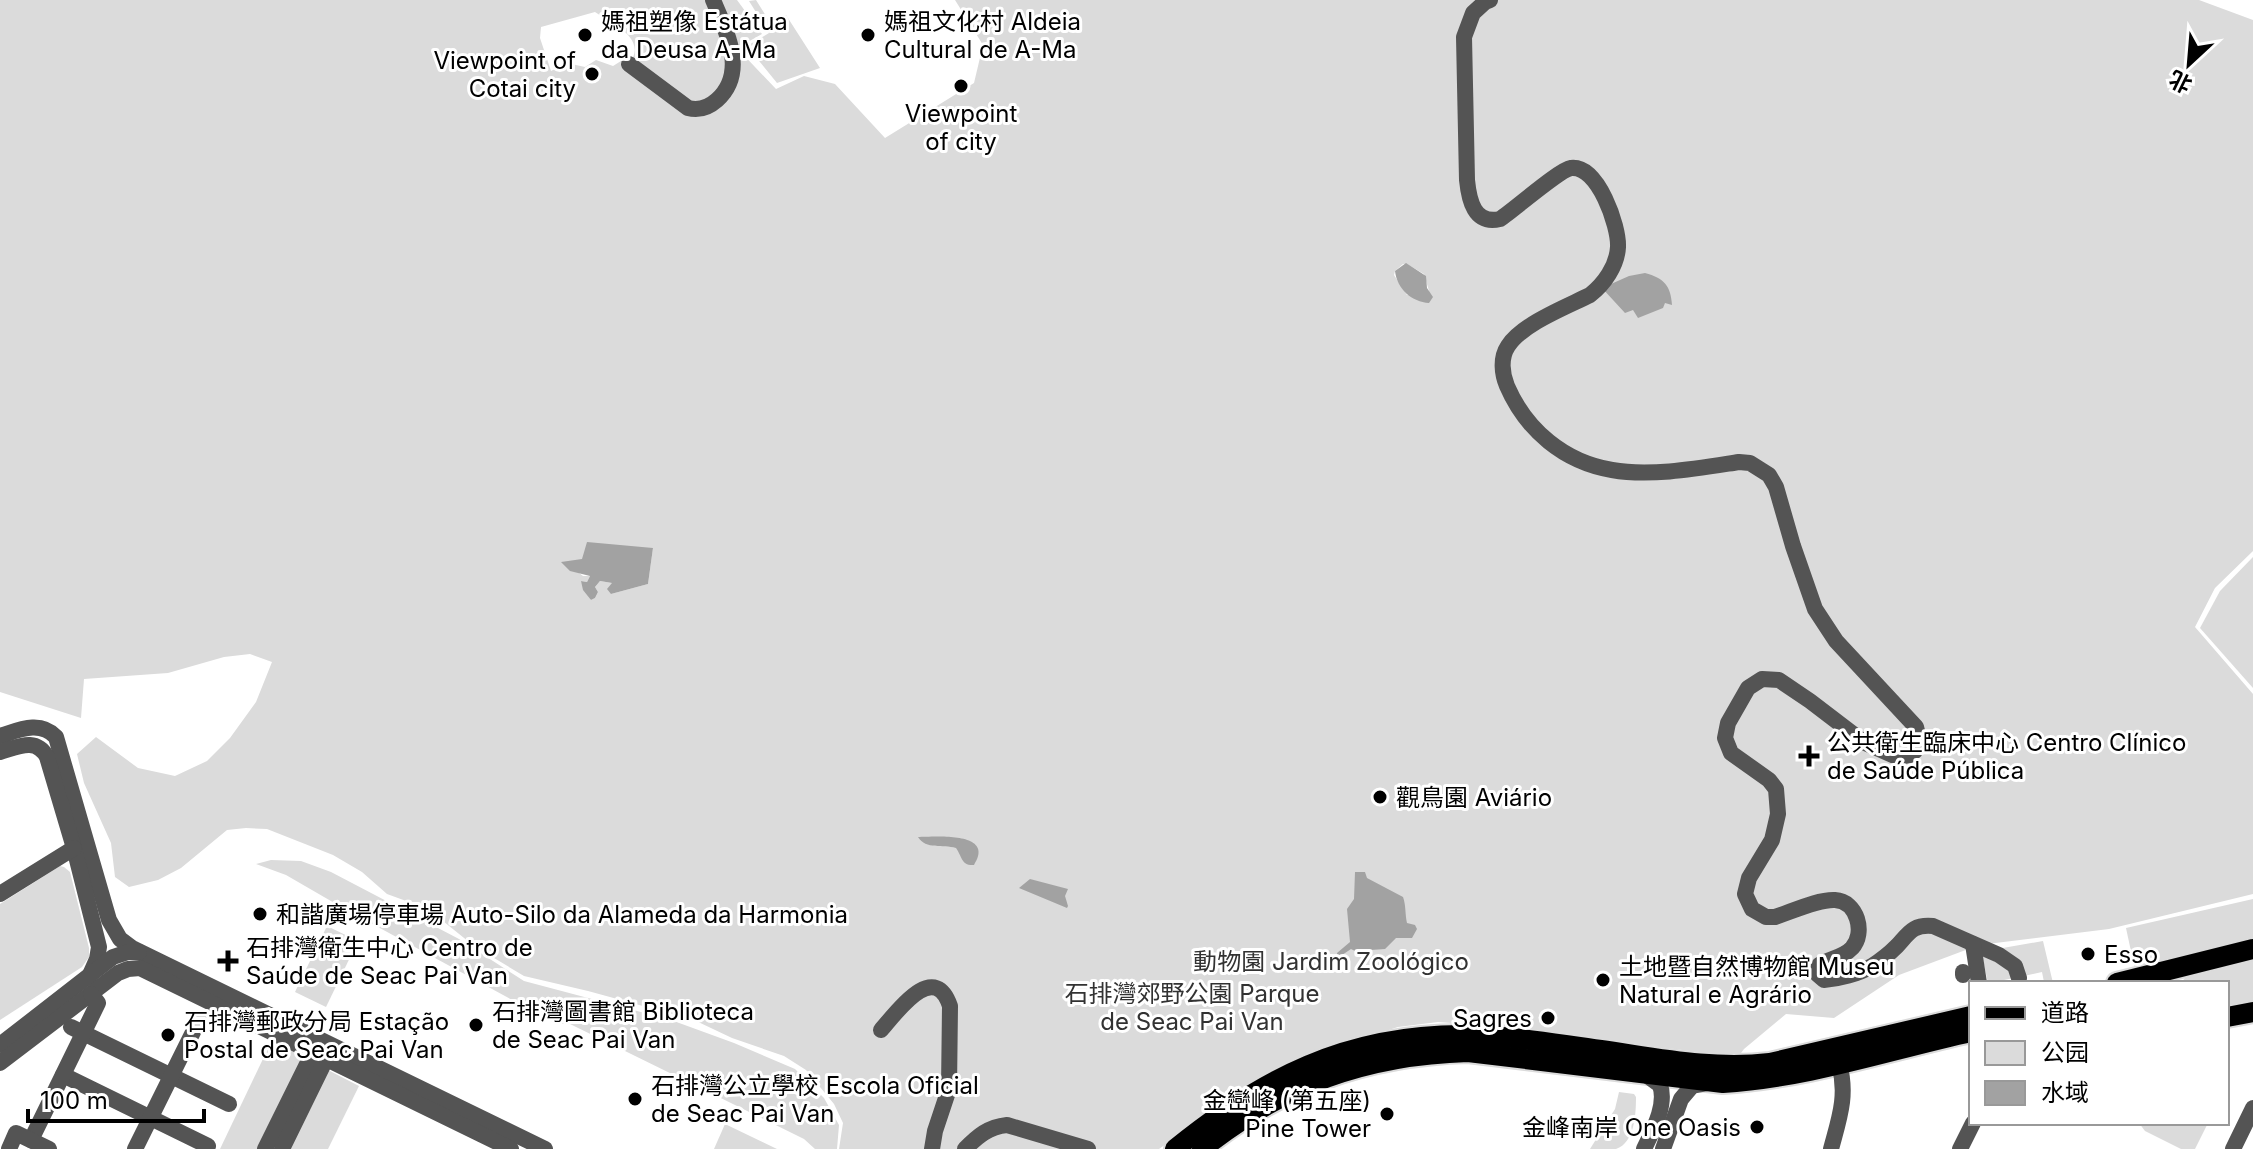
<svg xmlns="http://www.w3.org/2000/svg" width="2253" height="1149" viewBox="0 0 2253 1149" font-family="Inter,'Noto Sans SC',sans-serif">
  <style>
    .green { fill: #dbdbdb; fill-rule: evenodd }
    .water { fill: #a2a2a2 }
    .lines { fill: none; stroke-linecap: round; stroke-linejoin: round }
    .major-casing { stroke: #dbdbdb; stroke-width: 24 }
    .minor { stroke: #545454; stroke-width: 16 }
    .major { stroke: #000; stroke-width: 20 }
    .poi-dot { fill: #000; stroke: #fff; stroke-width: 3 }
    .labels { text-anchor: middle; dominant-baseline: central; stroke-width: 6; stroke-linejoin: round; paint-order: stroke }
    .poi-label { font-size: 24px; fill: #000; stroke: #fff; text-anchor: start }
    .park-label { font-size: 24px; fill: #323232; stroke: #fff }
  </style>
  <rect width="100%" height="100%" fill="#fff"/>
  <g class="green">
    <path d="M0,0H737L762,34L737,48L776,89L804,76L835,84L885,138L974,83L983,45L955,0H2199L2253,20V551L2215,588L2195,627L2253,694V894L2109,929L1979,945L1899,975L1834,1018L1786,1014L1744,1049L1738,1057L1492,1026L1438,1022L1398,1027L1311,1055L1204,1117L1159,1149H839L843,1123L834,1104L806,1070L784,1056L732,1038L694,1020L588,991L524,976L474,946L428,909L387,894L362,872L333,855L267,829L246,828L227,830L181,868L158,880L129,887L115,877L111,843L84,783L77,754L96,737L138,768L175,776L207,761L230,738L256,702L272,662L250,654L224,657L168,673L84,679L81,718L0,692ZM595,12C612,23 649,39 629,64L621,61L613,66L596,60L585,67L567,63L551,71L540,38L541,27ZM1403,264H1407L1424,274L1429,291L1407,295L1394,275L1395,271ZM653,548L648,584L611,594L612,583L600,581L595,587L598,592L595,598L591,600L581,581L587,582L590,576H583L578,572L582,559Z"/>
    <path d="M756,0L771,24L786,15L820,68L777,83L747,46L769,33L749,1Z"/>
    <path d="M2253,557V688L2200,628L2220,591Z"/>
    <path d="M271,860L301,861L331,872L459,939L524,981L671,1020L734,1043L795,1069L824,1098L839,1125L837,1149H815L804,1139L570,1024H557L547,1019L343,908L286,875L256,864Z"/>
    <path d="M60,866L64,867L70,872L89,948V957L82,967L0,1020V904Z"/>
    <path d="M2253,899V941L2135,970L2126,928Z"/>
    <path d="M327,926L358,941L326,1007L295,992Z"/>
    <path d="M2043,941L2053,983H2041L2044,982L2042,972L2024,976L1997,949Z"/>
    <path d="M1982,955L2009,969L2014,978L1999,981V983H1988Z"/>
    <path d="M2253,956V1003L2227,1007V983H2181L2191,970Z"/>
    <path d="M272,1040L304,1056L258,1149H220Z"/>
    <path d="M328,1070L359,1086L328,1149H289Z"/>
    <path d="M1619,1092L1634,1094L1636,1097C1636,1113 1635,1143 1616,1149C1608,1149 1598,1149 1590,1149L1615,1109Z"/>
    <path d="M2139,1123H2208L2195,1149H2181L2145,1131Z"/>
    <path d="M725,1124L777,1149H714Z"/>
  </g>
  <g class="water">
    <path d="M1406,263L1426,276L1427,288L1433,297L1429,303C1412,302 1397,289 1395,271Z"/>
    <path d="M1645,273C1664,278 1671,286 1672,305L1665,303L1663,308L1638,318L1633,310L1625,313L1602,288L1629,276Z"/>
    <path d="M587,542L653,548L648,584L611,594L607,589L612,583L600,581L595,587L598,592L595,598L591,600L583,590L581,581L587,582L590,576L570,571L561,562L582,559Z"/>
    <path d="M918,837C934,837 996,831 974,865C961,866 962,856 956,848C943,844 926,850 918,837Z"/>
    <path d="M1355,872H1365L1367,878L1403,897C1406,905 1405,914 1407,923L1415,925L1417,929L1412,938H1396L1385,949L1355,951L1351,949L1342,955L1348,963L1340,971H1334L1338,961L1337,953L1350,942L1347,909L1354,899Z"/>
    <path d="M1030,879L1068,889L1065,896L1068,906L1067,908L1019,888Z"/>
  </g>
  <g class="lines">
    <g class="major-casing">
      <g id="major">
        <path d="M2117,983L2253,949"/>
        <path d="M2227,1017L2253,1012"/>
        <path d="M1175,1149C1262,1078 1347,1035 1462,1035C1508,1035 1555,1044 1601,1050C1657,1058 1713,1070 1770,1063L1971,1016"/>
        <path d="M1202,1149C1282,1085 1366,1055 1468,1052L1723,1083C1807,1078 1889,1050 1971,1032"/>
      </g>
    </g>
    <g class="minor">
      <path d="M1490,0L1485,2L1473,13L1464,37L1467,180C1469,200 1474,225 1500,219C1515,209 1559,170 1571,168C1598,165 1619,226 1618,247C1617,266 1604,284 1590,295C1566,307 1522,324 1508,346C1500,358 1502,374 1507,386C1526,430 1564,462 1612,470C1651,477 1700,468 1739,462L1750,463L1769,475L1776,487L1793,546L1815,609L1836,641L1916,727L1919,739L1915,751L1910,755L1897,757L1865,743L1810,701L1779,680L1762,679L1748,688L1728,723L1725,738L1731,753L1769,780L1776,789L1778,814L1772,840L1749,878L1745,894L1752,909L1766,917H1775C1791,912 1818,899 1835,900C1857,901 1866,933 1852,948C1844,957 1829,959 1819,965L1817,974L1824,980C1839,979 1858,974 1872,966C1880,961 1890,953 1897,946C1909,933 1913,924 1933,926L1999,955L2015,966L2019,978"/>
      <path d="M629,64L688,108C699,111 708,108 717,100C748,72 726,31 713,0"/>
      <path d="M0,736C19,730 40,720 56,737L109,920L120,939L132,948L545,1149"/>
      <path d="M0,752C18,747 36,737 47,757L74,848L99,947L97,959L89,977"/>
      <path d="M0,894L74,848"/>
      <path d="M1973,944L1979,983"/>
      <path d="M1963,972V975"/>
      <path d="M71,1027L229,1104"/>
      <path d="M881,1030C896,1013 934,959 950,1006L949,1089L935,1131L932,1149"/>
      <path d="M0,1045L113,957L128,952H139"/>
      <path d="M0,1063L118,973L128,969L140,968L511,1149"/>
      <path d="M63,1075L208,1146"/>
      <path d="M31,1140L98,1003L91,994"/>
      <path d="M9,1149L16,1133L49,1149"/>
      <path d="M135,1149L199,1020"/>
      <path d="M265,1149L317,1044"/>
      <path d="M282,1149L330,1051"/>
      <path d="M965,1149C978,1136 988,1127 1007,1125L1088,1149"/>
      <path d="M1644,1149C1653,1130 1667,1105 1660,1085L1645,1074"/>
      <path d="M1663,1149L1681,1099L1692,1086L1708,1083"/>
      <path d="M1831,1149C1839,1119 1848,1095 1839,1064"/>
      <path d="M1960,1149L1973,1123"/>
      <path d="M2233,1149L2253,1108"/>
    </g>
    <use href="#major" class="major"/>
  </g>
  <g class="poi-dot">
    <circle cx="585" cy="35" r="8"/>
    <circle cx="868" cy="35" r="8"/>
    <circle cx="592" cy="74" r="8"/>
    <circle cx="961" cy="86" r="8"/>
    <path d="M1805 744h8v8h8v8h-8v8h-8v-8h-8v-8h8z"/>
    <circle cx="1380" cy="797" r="8"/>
    <circle cx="260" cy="914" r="8"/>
    <circle cx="2088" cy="954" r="8"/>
    <path d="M224 949h8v8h8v8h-8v8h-8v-8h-8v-8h8z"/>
    <circle cx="1603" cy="980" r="8"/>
    <circle cx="1548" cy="1018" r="8"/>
    <circle cx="476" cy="1025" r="8"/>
    <circle cx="168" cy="1035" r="8"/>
    <circle cx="635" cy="1099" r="8"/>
    <circle cx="1387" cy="1114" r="8"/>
    <circle cx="1757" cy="1127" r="8"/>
  </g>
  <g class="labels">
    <g class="poi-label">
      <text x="601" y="21">媽祖塑像 Estátua<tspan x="601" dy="28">da Deusa A-Ma</tspan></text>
      <text x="884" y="21">媽祖文化村 Aldeia<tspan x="884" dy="28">Cultural de A-Ma</tspan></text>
      <text x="576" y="60" text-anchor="end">Viewpoint of<tspan x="576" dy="28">Cotai city</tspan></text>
      <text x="961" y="113" text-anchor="middle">Viewpoint<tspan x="961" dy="28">of city</tspan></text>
      <text x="1827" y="742">公共衛生臨床中心 Centro Clínico<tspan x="1827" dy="28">de Saúde Pública</tspan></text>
      <text x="1396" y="797">觀鳥園 Aviário</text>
      <text x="276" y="914">和諧廣場停車場 Auto-Silo da Alameda da Harmonia</text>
      <text x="246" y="947">石排灣衛生中心 Centro de<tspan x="246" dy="28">Saúde de Seac Pai Van</tspan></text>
      <text x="2104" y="954">Esso</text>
      <text x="1619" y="966">土地暨自然博物館 Museu<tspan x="1619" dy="28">Natural e Agrário</tspan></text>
      <text x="492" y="1011">石排灣圖書館 Biblioteca<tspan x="492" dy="28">de Seac Pai Van</tspan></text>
      <text x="1532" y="1018" text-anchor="end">Sagres</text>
      <text x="184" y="1021">石排灣郵政分局 Estação<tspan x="184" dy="28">Postal de Seac Pai Van</tspan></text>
      <text x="651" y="1085">石排灣公立學校 Escola Oficial<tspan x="651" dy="28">de Seac Pai Van</tspan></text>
      <text x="1371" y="1100" text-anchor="end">金巒峰 (第五座)<tspan x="1371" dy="28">Pine Tower</tspan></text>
      <text x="1741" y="1127" text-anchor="end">金峰南岸 One Oasis</text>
    </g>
    <g class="park-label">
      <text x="1331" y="961">動物園 Jardim Zoológico</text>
      <text x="1192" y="993">石排灣郊野公園 Parque<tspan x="1192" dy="28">de Seac Pai Van</tspan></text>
    </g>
  </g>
  <rect x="1969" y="981" width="260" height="144" fill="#ffffff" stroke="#999999" stroke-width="2"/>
  <rect x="1985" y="1007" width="40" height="12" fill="#000000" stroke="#999999" stroke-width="2"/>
  <text x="2041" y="1021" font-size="24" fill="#000000">道路</text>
  <rect x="1985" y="1041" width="40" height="24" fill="#dbdbdb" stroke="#999999" stroke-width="2"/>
  <text x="2041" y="1061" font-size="24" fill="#000000">公园</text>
  <rect x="1985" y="1081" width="40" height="24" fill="#a2a2a2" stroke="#999999" stroke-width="2"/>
  <text x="2041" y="1101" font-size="24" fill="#000000">水域</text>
  <g transform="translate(2189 64) rotate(206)" stroke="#ffffff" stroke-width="6" paint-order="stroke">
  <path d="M0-6L14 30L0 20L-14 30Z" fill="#000000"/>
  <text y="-12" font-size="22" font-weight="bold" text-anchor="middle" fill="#000000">北</text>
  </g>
  <path d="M28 1109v12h176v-12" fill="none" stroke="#000000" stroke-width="4"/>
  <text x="40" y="1109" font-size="24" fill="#000000" stroke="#ffffff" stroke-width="6" paint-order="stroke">100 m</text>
</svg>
